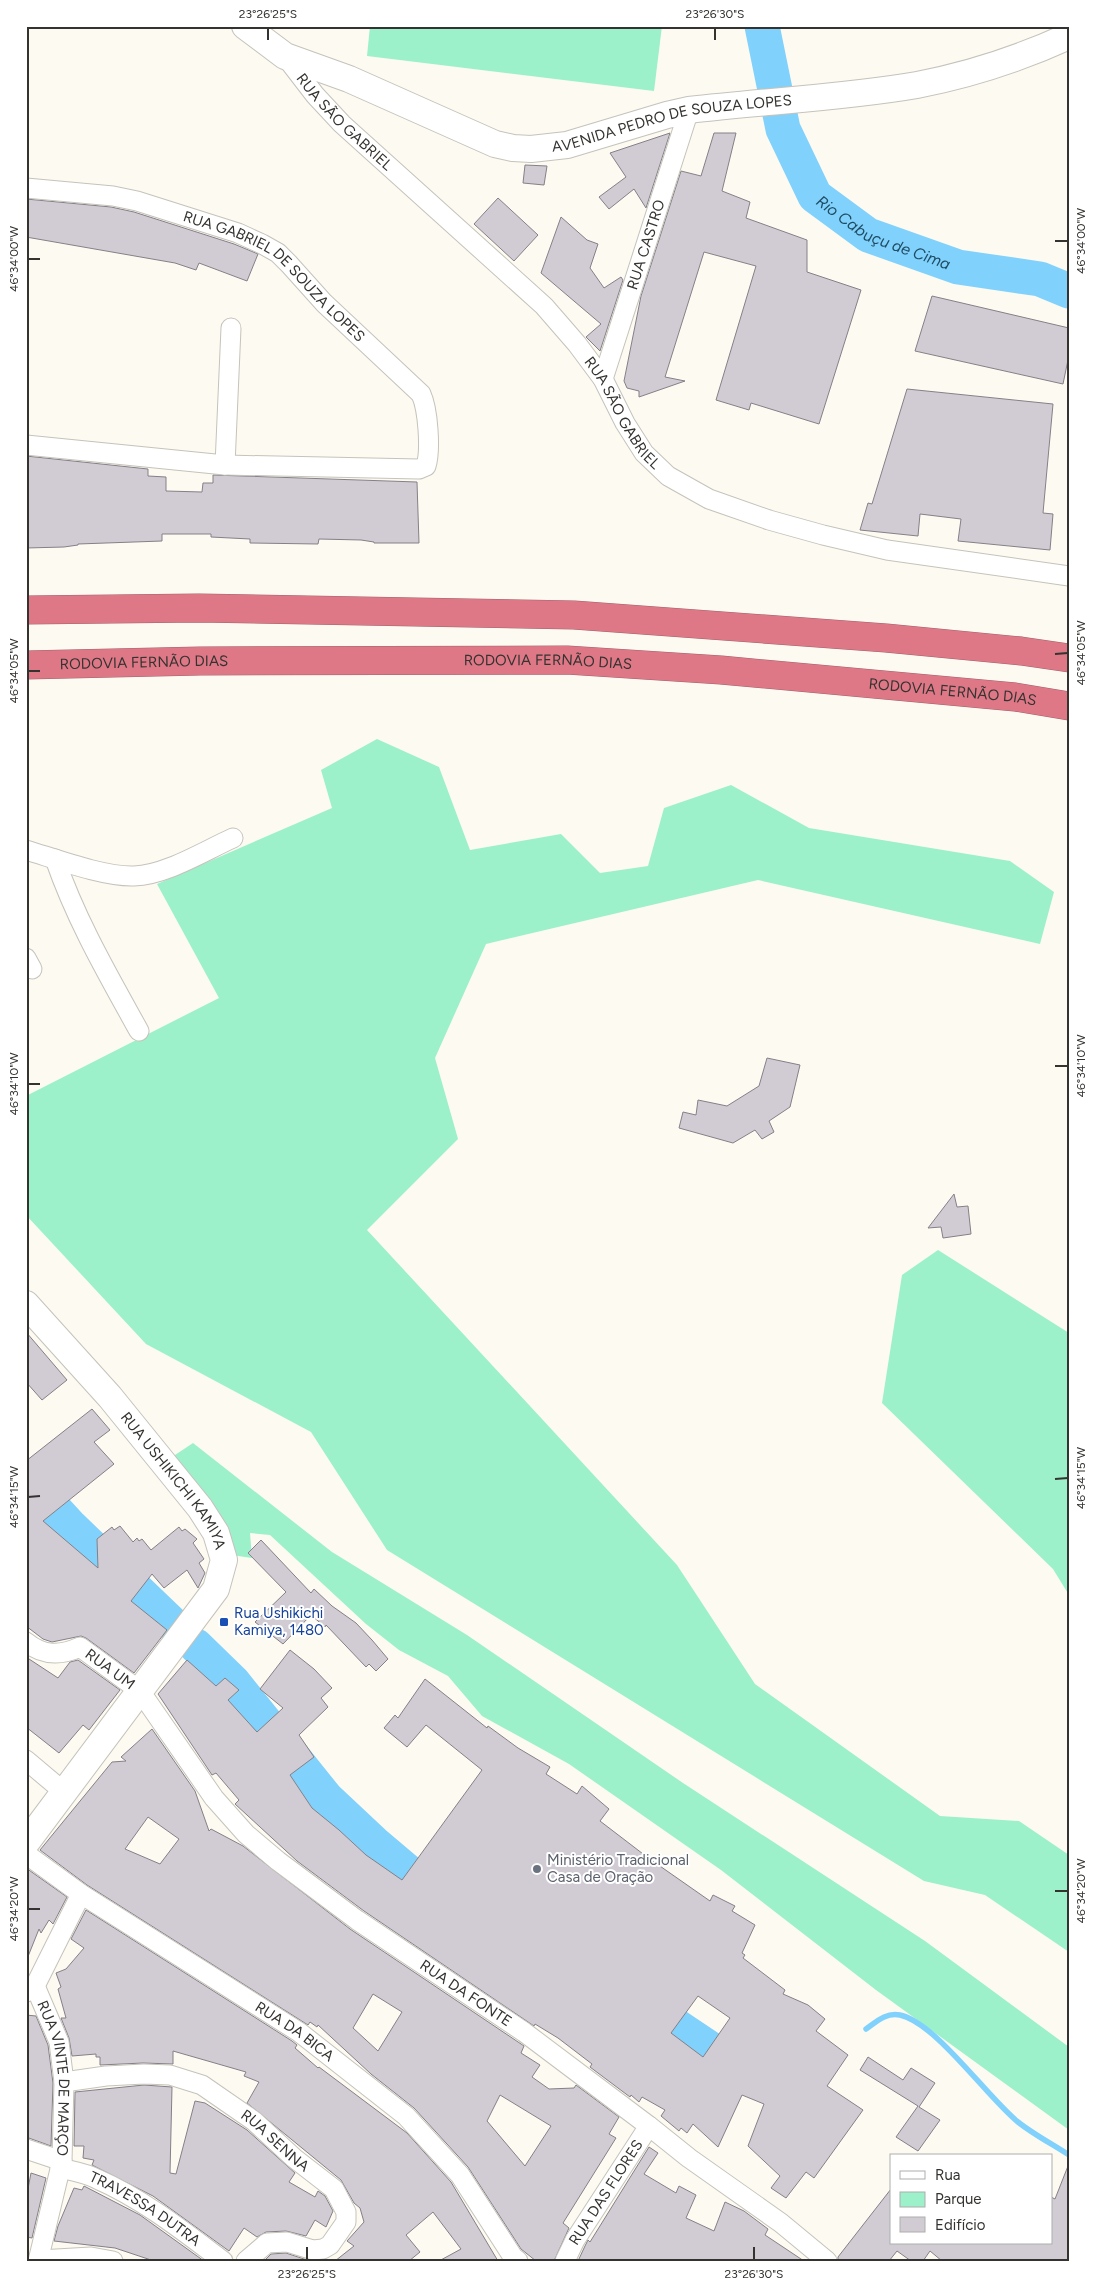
<svg xmlns="http://www.w3.org/2000/svg" width="1095" height="2287" viewBox="0 0 1095 2287" font-family="Figtree,sans-serif">
  <style>
    .green { fill: #9cf1ca }
    .lines { fill: none; stroke-linecap: round; stroke-linejoin: round }
    .stream { stroke: #80d1fc; stroke-width: 5.5 }
    .river { stroke: #80d1fc; stroke-width: 35 }
    .building { fill: #d1ccd4; stroke: #848087; fill-rule: evenodd }
    .street-casing { stroke: #c5c3ba; stroke-width: 21 }
    .secondary-casing { stroke: #c5c3ba; stroke-width: 28 }
    .highway-casing { stroke: #a26069; stroke-width: 29 }
    .street { stroke: #fff; stroke-width: 19 }
    .secondary { stroke: #fff; stroke-width: 26 }
    .highway { stroke: #de7887; stroke-width: 28 }
    .ticks { fill: none; stroke: #343330; stroke-width: 2 }
    .transit-dot { fill: #1a4fb4; stroke: #fff; stroke-width: 2 }
    .worship-dot { fill: #6b7280; stroke: #fff; stroke-width: 2 }
    .labels { text-anchor: middle; dominant-baseline: central; stroke-width: 4; stroke-linejoin: round; paint-order: stroke }
    .street-label { font-size: 15px; fill: #343330; stroke: #fff }
    .transit-label { font-size: 15px; fill: #164399; stroke: #fff; text-anchor: start }
    .worship-label { font-size: 15px; fill: #5b616d; stroke: #fff; text-anchor: start }
    .water-label { font-size: 16px; font-style: italic; fill: #1f4c63; stroke: #fff }
    .neatline { fill: none; stroke: #343330; stroke-width: 2 }
    .ticks-label { font-size: 12px; text-anchor: middle; fill: #343330 }
  </style>
  <rect width="100%" height="100%" fill="#fdfaf1"/>
  <g class="green">
    <path d="M370,26H662L654,91L367,56Z"/>
    <path d="M377,739L439,767L470,850L561,834L600,873L648,866L664,808L731,785L809,828L1010,861L1054,892L1040,944L758,880L486,944L435,1058L458,1139L367,1230L677,1565L755,1684L940,1816L1019,1821L1069,1855V1952L985,1895L924,1881L387,1550L311,1432L146,1344L26,1215V1096L219,998L157,884L332,808L321,770Z"/>
    <path d="M938,1250L1069,1333V1595L1053,1569L882,1403L902,1275Z"/>
    <path d="M193,1443L332,1552L467,1635L683,1783L925,1941L1069,2047V2130L876,1990L721,1870L569,1764L482,1716L448,1676L399,1650L366,1624L270,1535L250,1533L252,1558L231,1555L169,1459Z"/>
  </g>
  <g class="lines">
    <path class="stream" d="M866,2029C876,2022 886,2012 900,2015C936,2023 987,2097 1018,2122C1033,2134 1052,2144 1069,2155"/>
    <g class="river">
      <path id="s1" d="M762,26L783,129L815,196L868,235L958,267L1040,279L1069,291"/>
      <path d="M26,1478L71,1527L170,1622"/>
      <path d="M196,1646L233,1682L326,1798L374,1843L445,1903"/>
      <path d="M636,1999L739,2068"/>
    </g>
  </g>
  <g class="building">
    <path d="M670,133L646,208L634,189L609,209L599,197L626,177L610,153Z"/>
    <path d="M714,133H736L722,191L750,202L746,218L807,240V272L861,290L819,424L751,403L749,410L716,400L756,266L704,252L665,377L685,381L639,397V391L627,388L624,381L641,296L681,171L701,176Z"/>
    <path d="M525,165L547,166L544,185L523,183Z"/>
    <path d="M498,198L538,235L514,261L474,224Z"/>
    <path d="M26,199L111,207L134,212L234,244L258,254L247,281L199,263L196,270L175,263L26,237Z"/>
    <path d="M561,217L587,240L598,244L590,268L604,288L621,277L623,280L600,351L586,337L601,324L541,273Z"/>
    <path d="M932,296L1069,328V355L1063,384L915,351Z"/>
    <path d="M907,389L1053,404L1043,513L1053,514L1050,550L958,541L961,519L920,514L918,536L860,530L868,503L872,504Z"/>
    <path d="M26,456L148,469V476L166,477V491L202,492L203,483H213V475L417,482L419,543H374V542L361,540L319,539L318,544L250,543V539L211,537V534H162V541L78,544V545L64,547L26,548Z"/>
    <path d="M767,1058L800,1065L790,1107L769,1121L774,1132L762,1139L755,1130L733,1143L679,1128L683,1112L696,1115L698,1100L727,1106L759,1086Z"/>
    <path d="M954,1194L957,1207L968,1206L971,1234L943,1238L941,1227L928,1228Z"/>
    <path d="M26,1332L67,1380L42,1400L26,1382Z"/>
    <path d="M92,1409L110,1430L94,1442L114,1464L43,1521L98,1568L97,1539L112,1527L114,1530L120,1526L133,1542L137,1538L139,1541L142,1539L151,1550L179,1527L182,1531L185,1529L197,1539L193,1543L204,1559L199,1563L205,1573L198,1588L187,1570L164,1588L152,1574L131,1601L167,1630L134,1673L86,1638L81,1636L52,1642L43,1639L26,1626V1461Z"/>
    <path d="M261,1540L311,1593L314,1589L332,1606L356,1623L372,1640L388,1659L376,1671L369,1664L366,1667L326,1625L325,1627L311,1615L283,1644L255,1622L286,1592L248,1553Z"/>
    <path d="M290,1650L314,1669L332,1688L321,1698L328,1707L299,1735L314,1757L290,1775L312,1808L339,1830L366,1855L402,1880L482,1770L426,1725L407,1747L384,1728L395,1715L398,1718L425,1679L487,1728L488,1726L518,1748L550,1767L546,1774L577,1794L582,1786L609,1809L600,1821L647,1857L710,1901L713,1895L735,1906L732,1911L755,1925L742,1953L745,1955L743,1958L785,1990L783,1994L808,2005L825,2019L816,2031L848,2055L827,2086L863,2110L814,2178L806,2172L786,2198L771,2188L780,2176L748,2146L764,2104L742,2095L718,2147L693,2124L687,2133L681,2128L679,2131L661,2116L665,2110L642,2097L639,2102L631,2095L630,2097L590,2067L592,2064L558,2038L535,2024L534,2026L364,1911L297,1861L235,1804L239,1800L216,1773L212,1775L158,1694L187,1660L216,1686L225,1678L239,1690L228,1700L257,1732L283,1708L260,1689ZM698,1996L730,2018L703,2057L671,2033Z"/>
    <path d="M26,1657L58,1678L70,1662L78,1660L120,1690L89,1730L83,1725L59,1753L26,1727Z"/>
    <path d="M152,1729L195,1791L209,1831L211,1829L243,1846L350,1929L524,2046L521,2053L540,2065L532,2077L549,2089L574,2088L576,2085L619,2117L609,2134L616,2138L563,2223L569,2228L554,2261H536L521,2249L468,2167L414,2108L371,2074L318,2025L317,2027L310,2022L308,2025L87,1885L40,1850L112,1762L126,1761L121,1757ZM148,1817L179,1839L160,1864L125,1849ZM373,1994L402,2012L378,2051L353,2028ZM500,2095L551,2126L525,2166L487,2121Z"/>
    <path d="M26,1868L67,1897L53,1924L49,1920L41,1933L39,1929L27,1959Z"/>
    <path d="M86,1910L292,2041L297,2045L295,2048L318,2068L319,2067L407,2133L451,2182L498,2261H439L461,2249L433,2212L406,2235L420,2252L409,2261H335L354,2246L347,2241L364,2222L360,2208L354,2203L341,2180L247,2103L259,2082L244,2076L246,2072L173,2051V2064L143,2063L100,2065V2057H96V2054L72,2056L69,2038L61,2018H66L58,1989L61,1987L56,1973L66,1969L84,1948L71,1939Z"/>
    <path d="M26,2015L36,2016L48,2045L53,2083L51,2146L26,2137Z"/>
    <path d="M868,2057L903,2080L911,2068L935,2083L919,2107L940,2120L918,2151L896,2137L918,2106L860,2070Z"/>
    <path d="M144,2085L172,2087L170,2173L176,2174L195,2101L205,2103L247,2130L295,2173L289,2182L315,2197L318,2191L325,2196L333,2211L326,2227L315,2220L306,2236L286,2231L266,2232L257,2237L244,2228L229,2251L153,2196L92,2165L94,2160L83,2158L84,2146H74L75,2092Z"/>
    <path d="M649,2147L658,2153L644,2174L676,2193L679,2186L696,2195L686,2218L714,2231L725,2202L744,2211L768,2229L765,2235L804,2261H578L585,2246L588,2240L590,2242Z"/>
    <path d="M1068,2166L1069,2261H942L930,2251L923,2261H911L897,2251L889,2261H838V2257L891,2189V2243H1051V2197L1055,2199Z"/>
    <path d="M31,2173L46,2178L32,2238L26,2237V2199Z"/>
    <path d="M84,2186L140,2215L204,2261H154L115,2248L54,2241L58,2226L74,2188L82,2190Z"/>
    <path d="M286,2253L310,2261H264L271,2254Z"/>
  </g>
  <g class="lines">
    <g class="street-casing">
      <g id="street">
        <path id="s2" d="M285,56L315,95L342,124L544,306L577,344L603,379L625,423L644,453L668,476L709,499L769,520L823,535L887,550L1069,576"/>
        <path id="s3" d="M26,188L113,196L137,201L238,233L262,244L278,253L289,264L324,303L421,394C428,409 431,450 426,466L419,469L225,465L26,445"/>
        <path id="s4" d="M603,379L689,110"/>
        <path d="M225,465L231,328"/>
        <path d="M26,850C56,859 104,877 134,876C166,875 204,851 233,838"/>
        <path d="M55,859C76,920 108,975 139,1031"/>
        <path d="M26,958L32,969"/>
        <path id="s5" d="M26,1642C43,1656 60,1656 80,1647L140,1691L214,1798L246,1834L278,1861L357,1920L524,2032L649,2126L689,2158L781,2223L827,2261"/>
        <path d="M26,1760L64,1792"/>
        <path id="s6" d="M26,1854L81,1894L299,2032L406,2116L460,2175L513,2257L518,2261"/>
        <path id="s7" d="M35,1986L59,2042L64,2082L62,2161L38,2261"/>
        <path d="M27,1992L31,1987L35,1986L81,1894"/>
        <path id="s8" d="M64,2082L106,2076L144,2074L170,2075L202,2085L254,2121L294,2158L334,2189L346,2212V2222L330,2245L323,2249L313,2250L287,2242L267,2243L246,2261"/>
        <path d="M26,2149L62,2161"/>
        <path id="s9" d="M60,2168C72,2171 86,2173 97,2179C143,2199 183,2231 223,2261"/>
        <path d="M39,2260L91,2257L113,2261"/>
        <path id="s10" d="M565,2261L575,2240L649,2126"/>
      </g>
    </g>
    <g class="secondary-casing">
      <g id="secondary">
        <path id="s11" d="M245,26L285,56L349,79L495,144L513,148L531,149L567,145L667,115L689,110C765,101 842,98 917,85C969,75 1021,58 1069,36"/>
        <path id="s12" d="M26,1304L110,1397L200,1508L216,1533L224,1560L216,1589L26,1843"/>
      </g>
    </g>
    <g class="highway-casing">
      <g id="highway">
        <path d="M26,610L199,608L574,615L886,638L1021,651L1069,658"/>
        <path id="s13" d="M26,665L200,661L567,660L721,670L1015,697L1069,706"/>
      </g>
    </g>
    <use href="#street" class="street"/>
    <use href="#secondary" class="secondary"/>
    <use href="#highway" class="highway"/>
  </g>
  <path class="ticks" d="M268,28V40M715,28V40M1055,241H1068M28,259H40M1055,654L1068,653M28,671H40M1055,1066H1068M28,1084H40M1055,1479L1068,1478M28,1497L40,1496M1055,1891H1068M28,1909H40M307,2247V2260M754,2247V2260"/>
  <rect class="transit-dot" x="219" y="1617" width="10" height="10" rx="2.5"/>
  <circle class="worship-dot" cx="537" cy="1869" r="5"/>
  <g class="labels">
    <g class="street-label">
      <text stroke="none"><textPath href="#s2" startOffset="89">RUA SÃO GABRIEL</textPath></text>
      <text stroke="none"><textPath href="#s11" startOffset="458">AVENIDA PEDRO DE SOUZA LOPES</textPath></text>
      <text stroke="none"><textPath href="#s4" startOffset="141">RUA CASTRO</textPath></text>
      <text stroke="none"><textPath href="#s3" startOffset="272">RUA GABRIEL DE SOUZA LOPES</textPath></text>
      <text stroke="none"><textPath href="#s2" startOffset="494">RUA SÃO GABRIEL</textPath></text>
      <text stroke="none"><textPath href="#s13" startOffset="118">RODOVIA FERNÃO DIAS</textPath></text>
      <text stroke="none"><textPath href="#s13" startOffset="522">RODOVIA FERNÃO DIAS</textPath></text>
      <text stroke="none"><textPath href="#s13" startOffset="928">RODOVIA FERNÃO DIAS</textPath></text>
      <text stroke="none"><textPath href="#s12" startOffset="231">RUA USHIKICHI KAMIYA</textPath></text>
      <text stroke="none"><textPath href="#s5" startOffset="95">RUA UM</textPath></text>
      <text stroke="none"><textPath href="#s5" startOffset="582">RUA DA FONTE</textPath></text>
      <text stroke="none"><textPath href="#s6" startOffset="322">RUA DA BICA</textPath></text>
      <text stroke="none"><textPath href="#s7" startOffset="96">RUA VINTE DE MARÇO</textPath></text>
      <text stroke="none"><textPath href="#s8" startOffset="232">RUA SENNA</textPath></text>
      <text stroke="none"><textPath href="#s10" startOffset="80">RUA DAS FLORES</textPath></text>
      <text stroke="none"><textPath href="#s9" startOffset="95">TRAVESSA DUTRA</textPath></text>
    </g>
    <g class="transit-label">
      <text x="234" y="1613">Rua Ushikichi<tspan x="234" dy="17">Kamiya, 1480</tspan></text>
    </g>
    <g class="worship-label">
      <text x="547" y="1860">Ministério Tradicional<tspan x="547" dy="17">Casa de Oração</tspan></text>
    </g>
    <g class="water-label">
      <text stroke="none"><textPath href="#s1" startOffset="258">Rio Cabuçu de Cima</textPath></text>
    </g>
  </g>
  <rect width="1095" height="2287" fill="none" stroke="#ffffff" stroke-width="55"/>
  <rect x="890" y="2154" width="162" height="90" fill="#ffffff" stroke="#aeadac"/>
  <rect x="900" y="2171" width="25" height="8" fill="#ffffff" stroke="#aeadac"/>
  <text x="935" y="2180" font-size="15" fill="#343330">Rua</text>
  <rect x="900" y="2192" width="25" height="15" fill="#9cf1ca" stroke="#aeadac"/>
  <text x="935" y="2204" font-size="15" fill="#343330">Parque</text>
  <rect x="900" y="2217" width="25" height="15" fill="#d1ccd4" stroke="#aeadac"/>
  <text x="935" y="2230" font-size="15" fill="#343330">Edifício</text>
  <rect x="28" y="28" width="1040" height="2232" class="neatline"/>
  <g class="ticks-label">
    <text x="268" y="18">23°26'25"S</text>
    <text x="715" y="18">23°26'30"S</text>
    <text transform="translate(1081 241) rotate(-90)" y="4">46°34'00"W</text>
    <text transform="translate(14 259) rotate(-90)" y="4">46°34'00"W</text>
    <text transform="translate(1081 653) rotate(-90)" y="4">46°34'05"W</text>
    <text transform="translate(14 671) rotate(-90)" y="4">46°34'05"W</text>
    <text transform="translate(1081 1066) rotate(-90)" y="4">46°34'10"W</text>
    <text transform="translate(14 1084) rotate(-90)" y="4">46°34'10"W</text>
    <text transform="translate(1081 1478) rotate(-90)" y="4">46°34'15"W</text>
    <text transform="translate(14 1497) rotate(-90)" y="4">46°34'15"W</text>
    <text transform="translate(1081 1891) rotate(-90)" y="4">46°34'20"W</text>
    <text transform="translate(14 1909) rotate(-90)" y="4">46°34'20"W</text>
    <text x="307" y="2278">23°26'25"S</text>
    <text x="754" y="2278">23°26'30"S</text>
  </g>
</svg>
